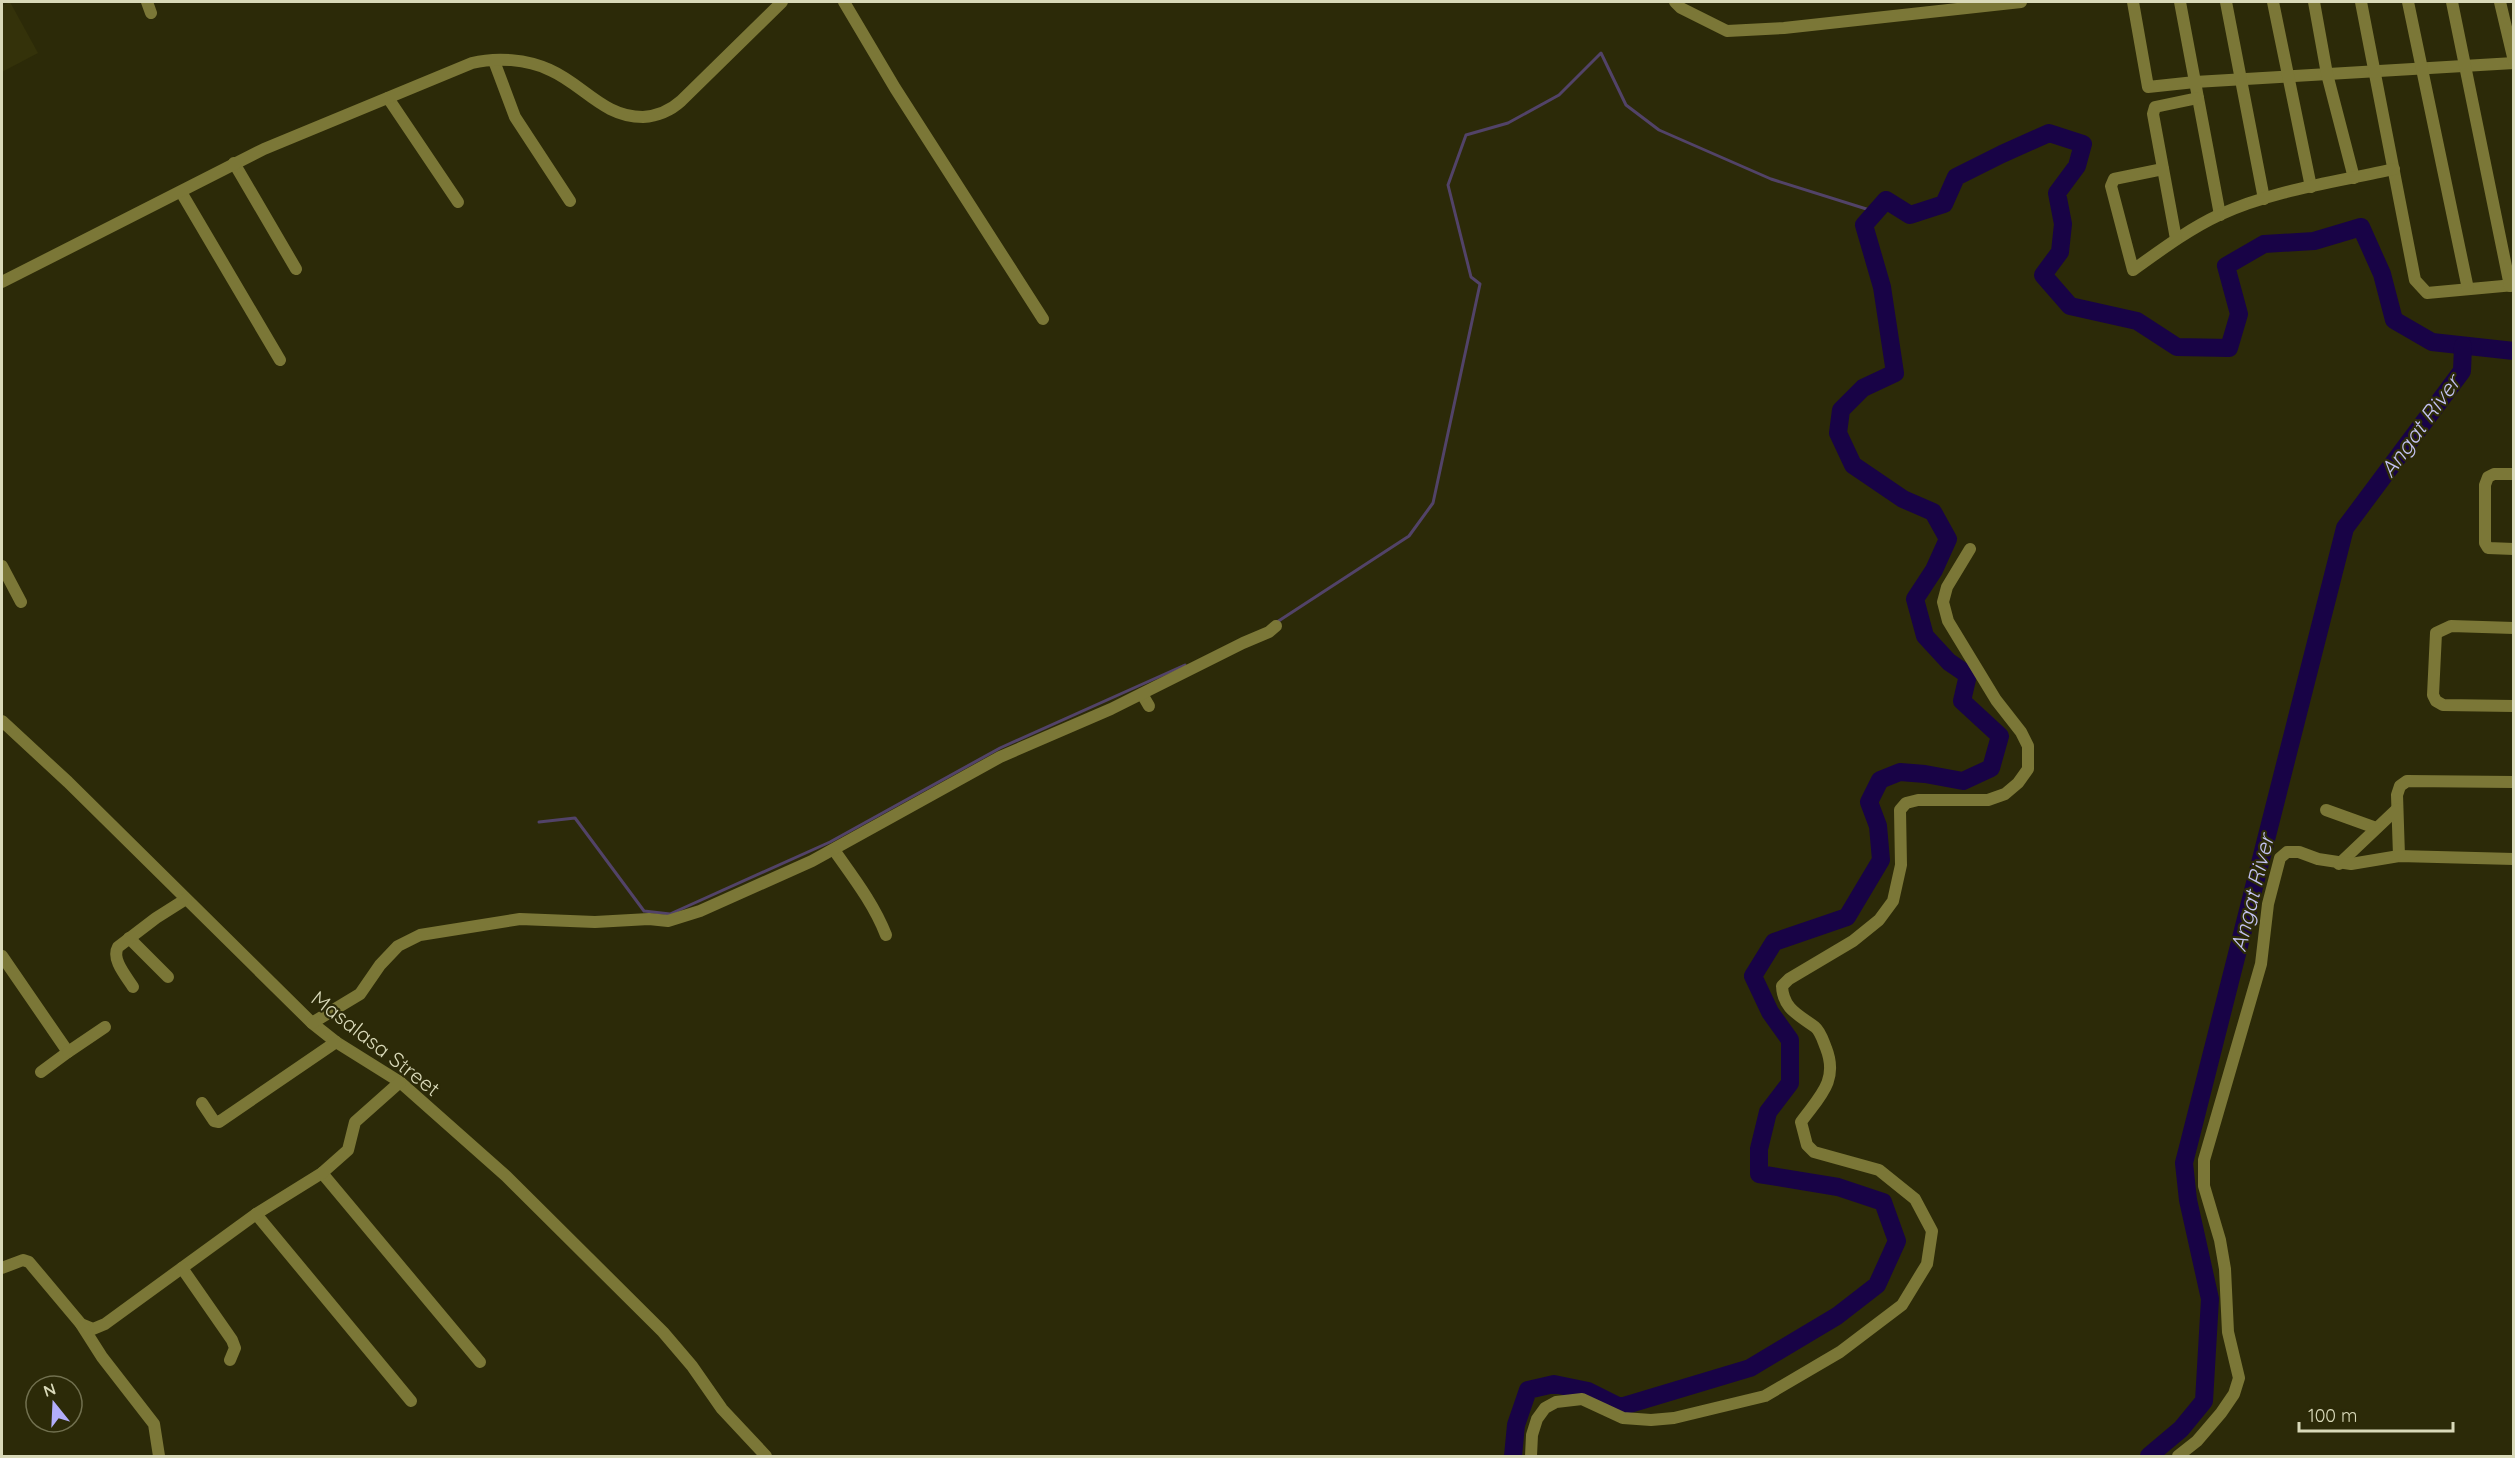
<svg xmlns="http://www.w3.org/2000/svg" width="2515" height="1458" viewBox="0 0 2515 1458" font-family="Quicksand,sans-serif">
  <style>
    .built { fill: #34320a }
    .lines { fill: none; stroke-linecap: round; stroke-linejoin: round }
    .stream { stroke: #524368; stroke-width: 3 }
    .river { stroke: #180346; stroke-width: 18 }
    .minor { stroke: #7b7737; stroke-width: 12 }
    .labels { text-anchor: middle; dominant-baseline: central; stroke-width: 4.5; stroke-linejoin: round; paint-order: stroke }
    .street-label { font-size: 21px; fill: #d9d9b9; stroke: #2c2a08 }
    .water-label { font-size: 22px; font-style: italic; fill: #c3c2f2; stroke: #2c2a08 }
  </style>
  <rect width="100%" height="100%" fill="#2c2a08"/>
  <path class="built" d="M10,2L38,53L2,72V6Z"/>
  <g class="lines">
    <g class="stream">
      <path d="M1277,622L1409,536L1433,503L1480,284L1471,277L1448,185L1466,135L1508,123L1559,95L1601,53L1626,105L1659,130L1771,179L1876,212"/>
      <path d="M539,822L575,818L644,911L670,914L830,842L1000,748L1185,665"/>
    </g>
    <g class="river">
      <path d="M1513,1456L1516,1425L1528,1390L1554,1384L1588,1391L1620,1407L1750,1368L1837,1316L1877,1285L1897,1241L1883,1202L1838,1187L1759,1174V1149L1768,1112L1790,1083V1040L1770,1012L1753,976L1774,942L1847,917L1881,860L1878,826L1869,802L1880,780L1900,772L1925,774L1963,781L1991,768L2000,736L1962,701L1968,675L1949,662L1925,636L1915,599L1934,570L1948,539L1933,512L1903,499L1853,465L1838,433L1841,410L1863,388L1895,373L1882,287L1864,225L1886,200L1910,215L1944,204L1956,177L2002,154L2049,133L2083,144L2077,166L2057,193L2063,224L2060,252L2043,275L2070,306L2137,321L2177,347L2229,348L2239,314L2226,266L2264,244L2314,241L2361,227L2382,274L2394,320L2432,342L2514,351"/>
      <path d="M2149,1456L2181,1429L2204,1401L2210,1299L2188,1200L2184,1163L2345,528L2462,371L2463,346"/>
    </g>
    <g class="minor">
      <path d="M147,2L151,13"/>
      <path d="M844,2L895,88L1043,319"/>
      <path d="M1675,2L1681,8L1727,31L1784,28L2021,2"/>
      <path d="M2133,2L2148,87L2195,82L2514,63"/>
      <path d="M2180,2L2220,215"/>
      <path d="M2226,2L2264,199"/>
      <path d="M2273,2L2311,187"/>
      <path d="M2314,2L2327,74L2354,178"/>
      <path d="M2361,2L2415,280L2427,293L2514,285"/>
      <path d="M2408,2L2468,289"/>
      <path d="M2452,2L2510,286"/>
      <path d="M2500,2L2514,61"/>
      <path d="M494,61L515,117L570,201"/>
      <path d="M388,98L458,202"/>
      <path d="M234,163L296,269"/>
      <path d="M2163,169L2114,179L2111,186L2133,270C2161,250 2189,229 2219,215C2273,190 2336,182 2394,169"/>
      <path d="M181,192L280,360"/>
      <path d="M2176,239L2153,114L2155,107L2198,98"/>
      <path d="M2,282L264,149L472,63C496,57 527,59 550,70C584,85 603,117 643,117C657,116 670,111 681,101L782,2"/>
      <path d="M2514,474H2494L2488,477L2485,485V543L2488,548L2514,549"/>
      <path d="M2,566L21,602"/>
      <path d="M2514,628L2451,626L2436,633L2433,695L2436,701L2443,705L2514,706"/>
      <path d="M1142,694L1149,706"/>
      <path d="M2,721L68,782L312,1023L336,1042L400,1082L506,1176L663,1332L692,1366L722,1409L766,1456"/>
      <path d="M2326,810L2376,828"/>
      <path d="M834,850C853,877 874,904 886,935"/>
      <path d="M2399,856L2397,795L2400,786L2407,781L2514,782"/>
      <path d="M2339,864L2397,809"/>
      <path d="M129,938L168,977"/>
      <path d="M2,956L68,1052L41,1072"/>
      <path d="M133,987C126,976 111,959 118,947L156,918L186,899"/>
      <path d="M312,1023L360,994L380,965L398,946L420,935L520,919L595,922L649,919L668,921L700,911L812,861L1000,757L1111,709L1243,643L1269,632L1276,626"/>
      <path d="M68,1052L105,1027"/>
      <path d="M202,1103L214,1121L219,1122L336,1042"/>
      <path d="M322,1173L480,1362"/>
      <path d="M256,1214L411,1401"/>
      <path d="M2,1268L23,1260L29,1262L81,1324L93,1329L105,1324L256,1214L322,1173L348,1150L355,1122L400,1082"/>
      <path d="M182,1268L232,1340L235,1348L230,1360"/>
      <path d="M81,1324L102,1357L154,1424L159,1456"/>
      <path d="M1531,1456L1532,1435L1537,1419L1545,1408L1556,1402L1582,1399L1623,1418L1651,1420L1674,1418L1765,1396L1840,1352L1902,1305L1927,1264L1932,1231L1915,1199L1879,1170L1814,1152L1807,1145L1801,1122C1819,1097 1839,1081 1826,1048C1823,1041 1821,1032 1815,1027C1799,1015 1783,1009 1782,986L1789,979L1853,941L1879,920L1893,901L1901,865L1900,810L1906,803L1918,800H1988L2005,794L2018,783L2028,769V746L2021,732L1996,700L1948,621L1943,602L1947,587L1970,549"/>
      <path d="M2178,1456L2197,1441L2221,1413L2234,1394L2239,1378L2228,1332L2225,1269L2220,1240L2204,1186V1160L2261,964L2268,904L2280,858L2287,852H2299L2318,859L2351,864L2399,856L2514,859"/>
    </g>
  </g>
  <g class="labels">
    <g class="street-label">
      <text transform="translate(376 1043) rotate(38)">Masalasa Street</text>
    </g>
    <g class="water-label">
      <text transform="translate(2420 426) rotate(-54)">Angat River</text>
      <text transform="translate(2252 893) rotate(-76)">Angat River</text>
    </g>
  </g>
  <rect width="2515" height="1458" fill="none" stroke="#d9d9b9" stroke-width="6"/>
  <g transform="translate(54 1404) rotate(342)"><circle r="28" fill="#2c2a08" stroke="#71704f" stroke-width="1.5"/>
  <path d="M0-4.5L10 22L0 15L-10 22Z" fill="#b2adfa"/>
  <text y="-9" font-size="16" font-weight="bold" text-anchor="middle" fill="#d9d9b9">N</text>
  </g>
  <path d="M2299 1422v9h154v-9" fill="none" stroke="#d9d9b9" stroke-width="3"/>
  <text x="2308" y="1422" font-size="18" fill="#d9d9b9" stroke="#2c2a08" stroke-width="4.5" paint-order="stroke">100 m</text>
</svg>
